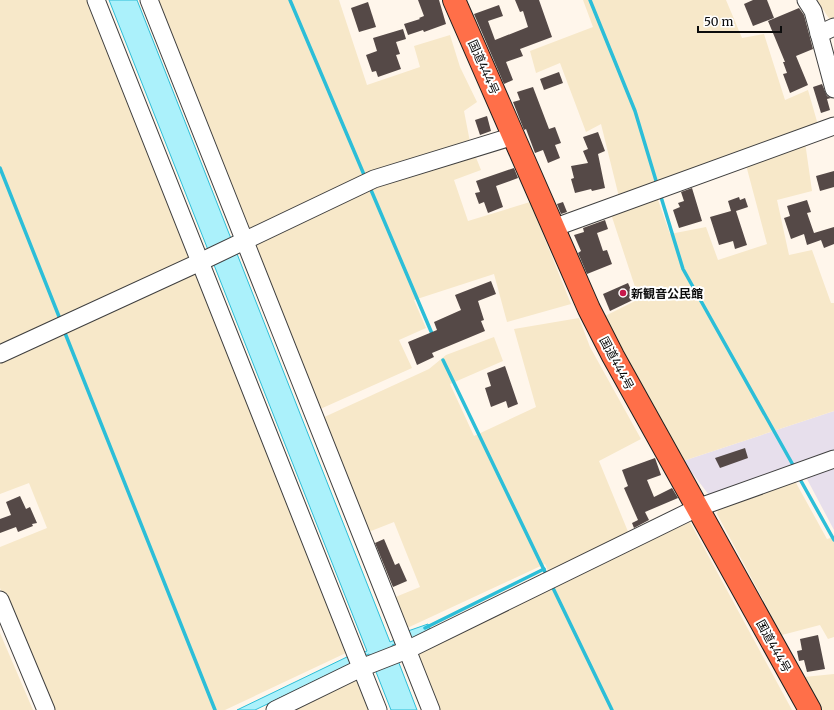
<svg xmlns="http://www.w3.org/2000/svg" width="834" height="710" viewBox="0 0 834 710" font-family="Merriweather,'Noto Sans JP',serif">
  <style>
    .industrial { fill: #e7dfec }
    .farmland { fill: #f7e8c9 }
    .water { fill: #abf1fb; stroke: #2cbed8 }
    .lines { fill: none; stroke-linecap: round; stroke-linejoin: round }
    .stream { stroke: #2cbed8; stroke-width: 3.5 }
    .building { fill: #554947 }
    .minor-casing { stroke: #3f3f3f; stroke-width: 19 }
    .highway-casing { stroke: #1d1d1d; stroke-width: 24 }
    .minor { stroke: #fff; stroke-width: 17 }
    .highway { stroke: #ff6f49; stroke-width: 22 }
    .poi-dot { fill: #c7194c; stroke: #fff; stroke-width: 1.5 }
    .labels { text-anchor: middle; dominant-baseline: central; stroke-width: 4; stroke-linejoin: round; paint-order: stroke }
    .street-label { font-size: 12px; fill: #0c0c0c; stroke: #fff }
    .poi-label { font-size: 12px; font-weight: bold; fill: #0c0c0c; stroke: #fff; text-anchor: start }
  </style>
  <rect width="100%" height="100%" fill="#fff6eb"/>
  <path class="industrial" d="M834,411V530L799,464L709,495L683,461Z"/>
  <g class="farmland">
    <path d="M0,0H89L191,259L0,348Z"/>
    <path d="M155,0H339L367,85L420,67L414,46L450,35L460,67L477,102L464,111L470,142L246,233Z"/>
    <path d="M583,0H726L742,38L764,34L785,100L808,90L818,125L619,197L601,124L586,132L560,63L536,73L530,51L593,27Z"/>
    <path d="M817,0H834V19L830,20Z"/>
    <path d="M805,142L812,191L777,200L789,255L812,250L831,303H834V411L683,461L603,317L639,299L611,214L657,197L670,234L706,227L718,260L767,244L746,165Z"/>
    <path d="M475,155L481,170L454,180L468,221L530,202L571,304L507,322L494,274L414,300L426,328L399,340L412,368L318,410L252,245L375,188Z"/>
    <path d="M195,270L348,652L225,710H51L0,588V547L47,528L29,483L0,494V360Z"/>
    <path d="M579,318L590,347L641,439L599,461L629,534L549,573L545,564L405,629L393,598L420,587L394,522L366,533L320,419L429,369L446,355L494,337L503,361L450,384L474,436L536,407L514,329Z"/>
    <path d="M795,481L827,539L834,537V637L828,639L820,625L782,635L717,514L719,506Z"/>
    <path d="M690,522L792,710H436L413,652Z"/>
    <path d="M0,633L33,710H0Z"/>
    <path d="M834,674V710H822L804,677Z"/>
    <path d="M359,676L372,710H287Z"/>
  </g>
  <path class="water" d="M109,0H137L390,642L406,635L408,631L428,624L430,628C419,638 406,640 392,645L417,710H391L369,654L351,661L352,663L255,710H237L349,656L351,658L367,651Z"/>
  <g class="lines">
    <g class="stream">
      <path d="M290,0L365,177"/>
      <path d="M590,0L635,111L657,184"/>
      <path d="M0,168L60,319"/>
      <path d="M371,190L433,336"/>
      <path d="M661,197L683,269L793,465"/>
      <path d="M65,333L215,710"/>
      <path d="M443,360L546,574"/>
      <path d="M801,481L834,540"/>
      <path d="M553,588L612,710"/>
      <path d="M425,628L544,569"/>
    </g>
  </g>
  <g class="building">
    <path d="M418,0H439L446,24L424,32L423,30L408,35L404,24L420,19L419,18L424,16Z"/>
    <path d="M515,0H539L552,37L520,49L523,56L506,62L513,80L504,84L474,14L499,5L503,16L488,21L495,40L528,27L523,11L520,12Z"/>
    <path d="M753,0H767L774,18L753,26L744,4Z"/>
    <path d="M368,2L376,27L359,32L351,8Z"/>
    <path d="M799,8L804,15L813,49L796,56L808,85L790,93L783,74L787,73L783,62H785L768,21Z"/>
    <path d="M403,29L406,39L396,42L400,54L396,55L401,69L378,77L376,71L372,72L366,55L377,51L373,38Z"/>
    <path d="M559,72L563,83L544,90L540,79Z"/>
    <path d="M822,84L827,96L831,98L827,99L830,110L821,113L813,87Z"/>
    <path d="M533,87L549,129L555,127L561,143L555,145L560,158L548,163L543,150L535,153L526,129L524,130L513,102L520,100L517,92Z"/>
    <path d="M487,116L491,131L480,135L475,120Z"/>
    <path d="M598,132L605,151L598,154L605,188L592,191L591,189L575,193L571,179L574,178L571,166L588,163L583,151L588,149L583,137Z"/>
    <path d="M514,168L518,178L496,186L503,207L488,213L484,202L479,204L475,193L480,192L476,181Z"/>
    <path d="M834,171V187L820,191L816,176Z"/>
    <path d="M692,188L702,221L679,228L673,210L680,207L678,203L684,201L681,192Z"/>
    <path d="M739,197L740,200L745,198L748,207L736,211L747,245L735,249L733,241L719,245L710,217L731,211L728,201Z"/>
    <path d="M807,200L811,212L807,213L814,233L834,227V244L824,248L821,240L807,245L804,234L791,239L784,218L790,216L787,206Z"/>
    <path d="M563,202L567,212L561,214L557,204Z"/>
    <path d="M605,220L608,229L597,233L603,251L607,250L612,264L587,274L578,253L581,251L574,235L584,232L583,228Z"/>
    <path d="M491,281L496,294L478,301L484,320L481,321L485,331L432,353L434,357L417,365L408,342L437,330L434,322L461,310L455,295Z"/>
    <path d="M628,283L635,299L610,311L603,294Z"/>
    <path d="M505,366L518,404L508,408L506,401L491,407L485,388L491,386L487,373Z"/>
    <path d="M745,448L748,458L720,468L715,458Z"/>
    <path d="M655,458L661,475L647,480L654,497L672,488L678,498L645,512L649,520L634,528L632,523L638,520L624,488L628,486L622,470Z"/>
    <path d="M20,496L26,509L30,507L37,523L32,524L33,526L18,532L16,527L0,533V519L11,515L6,502Z"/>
    <path d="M384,539L395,565L399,563L407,581L393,587L375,543Z"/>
    <path d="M818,635L825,669L807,672L804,660L799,661L797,651L802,650L800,639Z"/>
  </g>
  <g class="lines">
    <g class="minor-casing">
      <g id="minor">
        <path d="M96,0L378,710"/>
        <path d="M149,0L431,710"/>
        <path d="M806,0L813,11L834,89"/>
        <path d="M819,34L834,27"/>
        <path d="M553,228L834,126"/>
        <path d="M0,354L200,262L374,179L514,136"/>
        <path d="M0,600L46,710"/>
        <path d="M275,710L361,668L407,650L697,508L834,459"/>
      </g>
    </g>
    <g class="highway-casing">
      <path id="highway" d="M454,0L589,309L613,356L810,710"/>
    </g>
    <use href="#minor" class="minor"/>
    <use href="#highway" class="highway"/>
  </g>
  <circle class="poi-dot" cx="623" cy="293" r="4"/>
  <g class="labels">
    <g class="street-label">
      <text transform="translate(484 67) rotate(66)">国道444号</text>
      <text transform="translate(617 363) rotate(62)">国道444号</text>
      <text transform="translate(774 646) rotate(61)">国道444号</text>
    </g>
    <g class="poi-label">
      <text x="631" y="293">新観音公民館</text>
    </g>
  </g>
  <path d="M698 26v6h83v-6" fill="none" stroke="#0c0c0c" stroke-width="2"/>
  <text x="704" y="26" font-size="12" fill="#0c0c0c" stroke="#ffffff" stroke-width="3" paint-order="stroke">50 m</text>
</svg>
